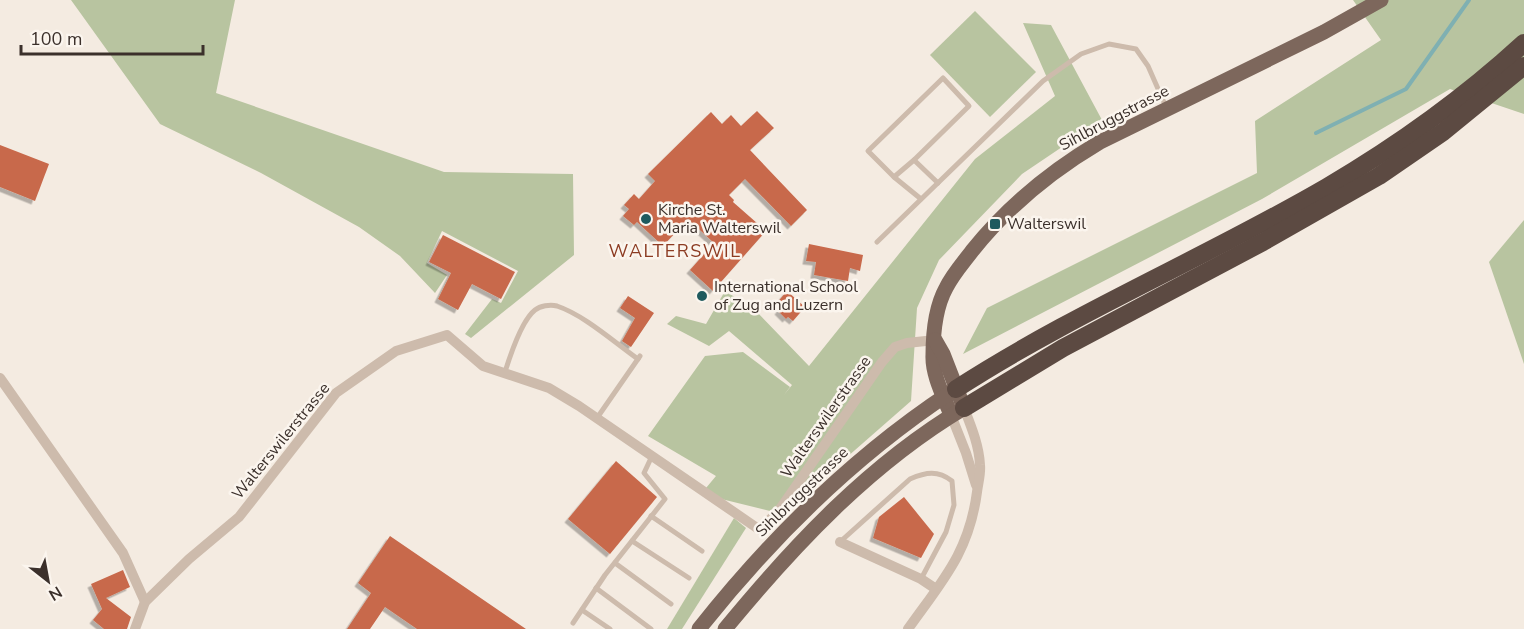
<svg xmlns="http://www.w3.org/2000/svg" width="1524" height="629" viewBox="0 0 1524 629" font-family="'Nunito Sans',sans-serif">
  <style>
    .green { fill: #b8c4a0 }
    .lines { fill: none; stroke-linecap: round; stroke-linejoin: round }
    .stream { stroke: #7fb0b2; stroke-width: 4 }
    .building { fill: #c8694b; filter: url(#shadow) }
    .lane { stroke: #cdbbac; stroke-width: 5 }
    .street { stroke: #cdbbac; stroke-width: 10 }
    .primary { stroke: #7d675c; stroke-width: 15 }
    .highway { stroke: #5c4a42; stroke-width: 18 }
    .poi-dot { fill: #1f5a5e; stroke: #fbf5ee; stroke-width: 2 }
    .labels { text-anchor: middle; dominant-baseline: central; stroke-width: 5; stroke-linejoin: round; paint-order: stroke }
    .street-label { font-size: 16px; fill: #3b302b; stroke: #fbf5ee }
    .poi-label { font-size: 16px; fill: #3b302b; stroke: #fbf5ee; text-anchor: start }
    .neighbourhood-label { font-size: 18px; letter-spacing: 1.5px; fill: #8c3b22; stroke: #fbf5ee }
  </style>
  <defs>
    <filter id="shadow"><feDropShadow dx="-3.5" dy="3.5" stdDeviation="0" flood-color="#0004"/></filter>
  </defs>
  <rect width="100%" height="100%" fill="#f4ebe1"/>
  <g class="green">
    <path d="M71,0H235L216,93L444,172L573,174L574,255L471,338L465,334L492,299L501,303L518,271L442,231L427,263L447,275L435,293L400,256L359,227L261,173L160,124Z"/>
    <path d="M1353,0H1524V114L1450,89L1262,199L963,354L987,308L1257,173L1255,121L1381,40Z"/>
    <path d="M975,11L1036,72L990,117L930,55Z"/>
    <path d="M1023,23L1051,25L1102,120L1022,174L939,260L917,308L911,401L782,514L701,494L716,476L648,436L705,356L743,352L790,387L784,395L792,385L729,331L709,346L667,324L676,316L706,324L725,291L754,309L809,366L975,159L1055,96Z"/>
    <path d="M1524,220V364L1489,262Z"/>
    <path d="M734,518L746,528L682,629H667Z"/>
  </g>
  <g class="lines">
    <path class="stream" d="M1316,133L1406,89L1469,0"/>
  </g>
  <g class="building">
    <path d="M757,111L774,128L750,150L807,210L791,226L745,179L729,195L734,200L733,202L766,231L713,291L690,270L714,243L688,219L663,246L637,222L634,225L623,216L629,209L624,205L634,194L639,199L655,181L648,174L711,112L722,124L731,115L741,126Z"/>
    <path d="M0,145L49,164L35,201L0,187Z"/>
    <path d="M443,235L515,272L501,299L472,284L458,310L438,299L451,273L429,262Z"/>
    <path d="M809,244L863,255L860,271L850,268L848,281L814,275L816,262L806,261Z"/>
    <path d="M787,291L805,307L793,321L788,317L786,319L778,311L780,309L775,305Z"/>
    <path d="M628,296L654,313L631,347L622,341L635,318L620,308Z"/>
    <path d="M616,461L657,497L610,554L568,519Z"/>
    <path d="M904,497L934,534L921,558L873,538L879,517Z"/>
    <path d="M390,536L526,629H417L385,607L370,629H347L371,593L358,583Z"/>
    <path d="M123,570L130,587L106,598L131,617L127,629H104L93,620L102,609L91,584Z"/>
  </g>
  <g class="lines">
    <g class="lane">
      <path d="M894,177L914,160"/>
      <path d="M921,199L894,177L868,151L943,78L969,106L914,160L938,183"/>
      <path d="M877,242L1043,81L1081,54L1109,44L1136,49L1148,66L1166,107"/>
      <path d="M505,372C510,356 522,320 535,310C540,306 550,304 557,306C584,315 614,342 638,359"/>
      <path d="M597,418L640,356"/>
      <path d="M651,516L702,551"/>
      <path d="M632,541L689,578"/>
      <path d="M841,541L910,479C926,472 938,470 952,481L954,505L946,532L921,579"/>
      <path d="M615,563L671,604"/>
      <path d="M596,588L651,629"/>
      <path d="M582,610L610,629"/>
      <path d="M573,623L605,575L665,499L644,473L652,456"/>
    </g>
    <g class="street">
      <path d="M0,378L123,553L145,602"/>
      <path d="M951,415L966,453L976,485"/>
      <path d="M840,542L921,579L936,589"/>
      <path d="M135,629L145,602L189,559L239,517L336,393L396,351L447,335L483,366L549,388L579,406L760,530L780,509L882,362L895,347L907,343L935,340"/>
      <path d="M908,629C942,581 969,553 977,492C978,483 981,474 980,465C979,445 971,426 964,408"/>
    </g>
    <g class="primary">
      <path d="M951,415C944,397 932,375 933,355C933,332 935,308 946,288C953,274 963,263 972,251C1008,206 1051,171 1100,142L1324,32L1381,0"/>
      <path d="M699,629C771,538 854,456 951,392"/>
      <path d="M725,629C794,545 870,464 964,408L943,354L935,340"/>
    </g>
    <g class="highway">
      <path d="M956,389C1075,312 1205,258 1327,187C1397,146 1464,98 1524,43"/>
      <path d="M964,408L1063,348L1263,242L1379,176L1443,132L1524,66"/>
    </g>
  </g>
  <g class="poi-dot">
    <circle cx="646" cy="219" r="6"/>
    <rect x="989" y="218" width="12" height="12" rx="3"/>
    <circle cx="702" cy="296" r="6"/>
  </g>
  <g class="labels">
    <g class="street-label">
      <text transform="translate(1114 118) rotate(-28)">Sihlbruggstrasse</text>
      <text transform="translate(826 417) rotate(-55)">Walterswilerstrasse</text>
      <text transform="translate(281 441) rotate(-51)">Walterswilerstrasse</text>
      <text transform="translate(802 492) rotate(-44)">Sihlbruggstrasse</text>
    </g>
    <g class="poi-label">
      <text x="658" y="210">Kirche St.<tspan x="658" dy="18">Maria Walterswil</tspan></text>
      <text x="1007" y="224">Walterswil</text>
      <text x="714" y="287">International School<tspan x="714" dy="18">of Zug and Luzern</tspan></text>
    </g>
    <g class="neighbourhood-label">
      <text x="675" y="251">WALTERSWIL</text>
    </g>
  </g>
  <g transform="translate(48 581) rotate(149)" stroke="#fbf5ee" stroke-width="4.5" paint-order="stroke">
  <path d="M0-4.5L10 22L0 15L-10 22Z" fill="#3b302b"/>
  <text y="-9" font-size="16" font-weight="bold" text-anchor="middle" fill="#3b302b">N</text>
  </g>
  <path d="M21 45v9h182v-9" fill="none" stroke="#3b302b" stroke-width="3"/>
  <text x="30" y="45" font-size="18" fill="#3b302b" stroke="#fbf5ee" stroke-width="4.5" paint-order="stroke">100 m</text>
</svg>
